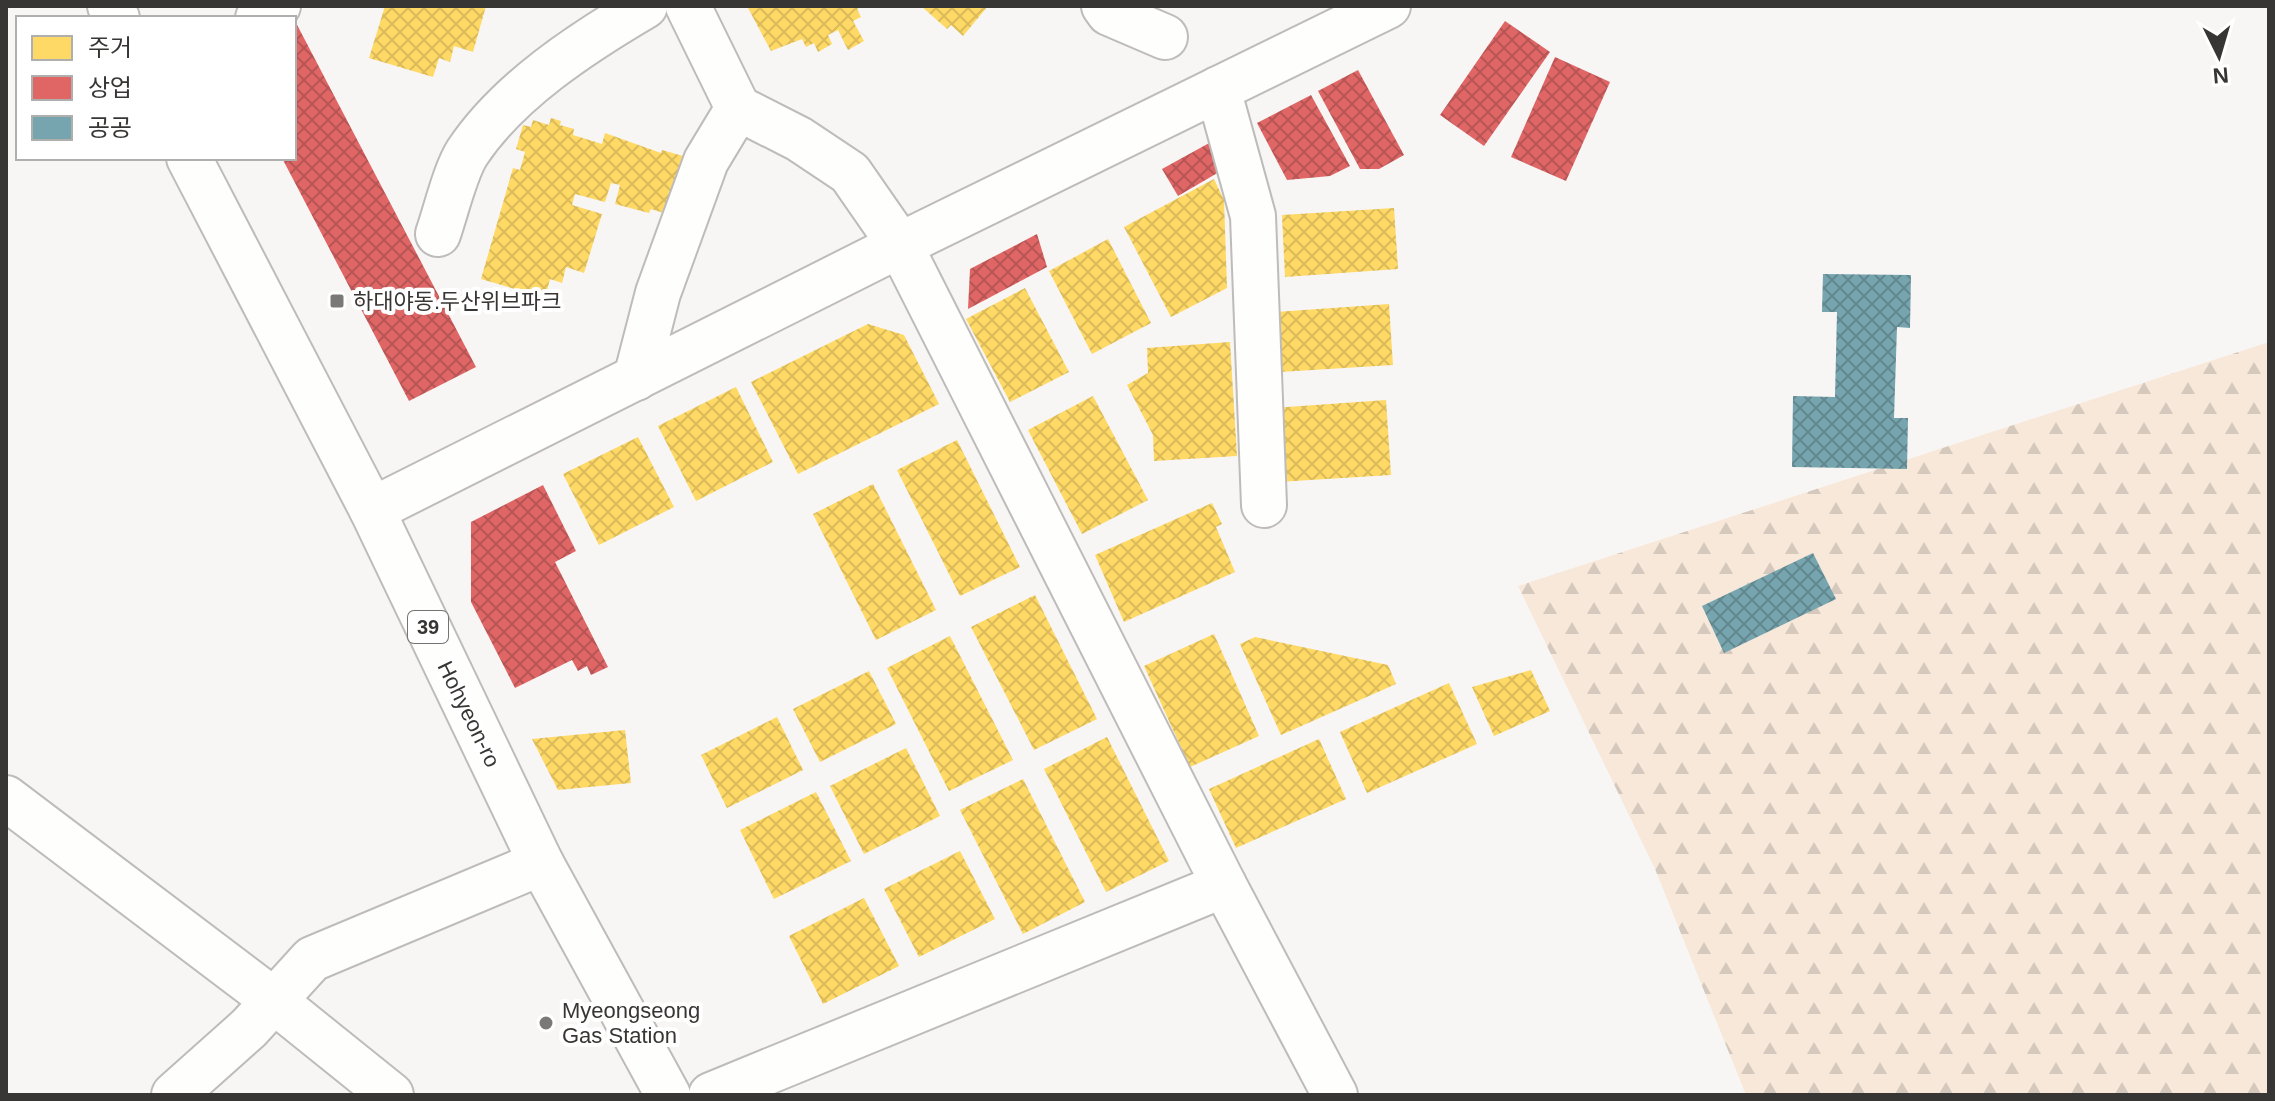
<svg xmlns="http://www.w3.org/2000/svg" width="2275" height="1101" viewBox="0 0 2275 1101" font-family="Arial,'Noto Sans KR',sans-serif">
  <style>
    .forest { fill: url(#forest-firs) }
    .homes { fill: url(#homes-cross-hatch) }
    .shops { fill: url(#shops-cross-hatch) }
    .public { fill: url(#public-cross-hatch) }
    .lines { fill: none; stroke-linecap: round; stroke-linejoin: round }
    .minor-casing { stroke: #bebcba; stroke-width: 48 }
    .tertiary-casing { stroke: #bebcba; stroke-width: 48 }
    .primary-casing { stroke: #bebcba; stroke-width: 48 }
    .minor { stroke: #fefefd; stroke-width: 44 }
    .tertiary { stroke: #fefefd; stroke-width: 44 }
    .primary { stroke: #fefefd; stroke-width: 44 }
    .poi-dot { fill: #7b7978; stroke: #fff; stroke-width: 3 }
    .labels { text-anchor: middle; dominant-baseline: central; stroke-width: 8; stroke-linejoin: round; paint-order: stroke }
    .shield { fill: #fff; stroke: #747272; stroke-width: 2 }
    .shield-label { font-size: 20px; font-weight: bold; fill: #383635 }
    .poi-label { font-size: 22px; fill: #383635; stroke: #fff; text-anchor: start }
    .street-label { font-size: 22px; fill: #383635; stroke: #fff }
  </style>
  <defs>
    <pattern id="forest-firs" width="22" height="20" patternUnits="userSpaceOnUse" patternTransform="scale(2)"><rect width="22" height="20" fill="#f8e8da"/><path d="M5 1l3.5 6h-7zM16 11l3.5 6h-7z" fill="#d5c8bc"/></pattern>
    <pattern id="homes-cross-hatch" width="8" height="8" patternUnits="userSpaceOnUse" patternTransform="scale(2)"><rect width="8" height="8" fill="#ffd966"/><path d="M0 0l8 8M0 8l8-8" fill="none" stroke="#dbbb59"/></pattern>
    <pattern id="shops-cross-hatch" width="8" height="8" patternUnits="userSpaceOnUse" patternTransform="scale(2)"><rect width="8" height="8" fill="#e06666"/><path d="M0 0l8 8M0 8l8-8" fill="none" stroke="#b75555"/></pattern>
    <pattern id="public-cross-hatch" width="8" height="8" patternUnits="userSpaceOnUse" patternTransform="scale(2)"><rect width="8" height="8" fill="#76a5af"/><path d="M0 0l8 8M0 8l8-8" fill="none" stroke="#62878f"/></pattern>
  </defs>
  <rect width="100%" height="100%" fill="#f8f6f4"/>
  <path class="forest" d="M2269,342V1095H1746L1655,869L1518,586Z"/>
  <g class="homes">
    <path d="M385,6H486L473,52L454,46L450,62L439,58L433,77L369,58Z"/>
    <path d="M747,6H863L857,9L861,17L853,21L864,41L848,50L838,30L828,35L832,44L818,52L814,43L806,47L802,39L771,51Z"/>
    <path d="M921,6H988L963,36L951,25L947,29Z"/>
    <path d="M551,118L561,121L560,125L574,129L573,135L602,144L605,133L661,153L662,150L683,156L667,214L651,209L649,213L615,204L620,185L611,183L605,202L575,194L572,205L602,214L584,273L566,267L562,283L550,279L545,298L481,279L513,168L520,170L525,152L516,149L523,125L531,127L533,120L549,125Z"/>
    <path d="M1214,179L1224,200L1227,288L1171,317L1124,227Z"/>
    <path d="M1394,208L1398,269L1285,277L1282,215Z"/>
    <path d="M1108,239L1151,323L1092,354L1049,271Z"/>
    <path d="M1025,288L1069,372L1010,402L966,319Z"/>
    <path d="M1389,304L1393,365L1280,372L1276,312Z"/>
    <path d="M868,324L904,335L939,404L798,474L751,382Z"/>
    <path d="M1230,342L1237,456L1154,461L1153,435L1127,385L1148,373L1147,348Z"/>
    <path d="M736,387L773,462L696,501L658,426Z"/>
    <path d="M1093,396L1148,500L1082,534L1028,430Z"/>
    <path d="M1386,400L1391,475L1278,482L1273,408Z"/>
    <path d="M638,437L674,507L599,545L563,474Z"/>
    <path d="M957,440L1020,567L960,596L897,470Z"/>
    <path d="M873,484L936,610L876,640L813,514Z"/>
    <path d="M1212,503L1222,524L1216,527L1235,572L1124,622L1095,555Z"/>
    <path d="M1035,595L1097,719L1034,750L971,627Z"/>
    <path d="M1214,634L1259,736L1190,767L1144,666Z"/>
    <path d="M950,636L1013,760L949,791L887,668Z"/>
    <path d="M1255,637L1388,665L1396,684L1281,735L1240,644Z"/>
    <path d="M1531,670L1550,711L1494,736L1472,687Z"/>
    <path d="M869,671L896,724L820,762L793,709Z"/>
    <path d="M1449,683L1477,744L1367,793L1340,732Z"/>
    <path d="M777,717L803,770L727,808L701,755Z"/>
    <path d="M625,730L631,783L558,790L532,739Z"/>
    <path d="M1107,737L1169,861L1106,892L1044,769Z"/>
    <path d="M1319,739L1346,799L1236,848L1209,789Z"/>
    <path d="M906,748L940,816L864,854L830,786Z"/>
    <path d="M1023,779L1085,902L1023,934L960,810Z"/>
    <path d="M816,792L851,861L774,899L740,830Z"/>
    <path d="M960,851L995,919L919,957L884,889Z"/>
    <path d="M864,898L899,966L823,1004L789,936Z"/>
  </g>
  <g class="shops">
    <path d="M294,19L476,367L409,401L282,158H294Z"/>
    <path d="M1505,21L1550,52L1484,146L1440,115Z"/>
    <path d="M1555,57L1610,82L1566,181L1511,157Z"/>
    <path d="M1358,70L1404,155L1379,169H1360L1318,91Z"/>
    <path d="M1311,95L1350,166L1330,176L1287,180L1257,123Z"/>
    <path d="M1211,142L1226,168L1178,196L1162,169Z"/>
    <path d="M1037,234L1047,267L968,309L970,269Z"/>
    <path d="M543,485L576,551L555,562L608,667L591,675L587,666L578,671L572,660L515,688L471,602V522Z"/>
  </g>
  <g class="public">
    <path d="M1823,274L1911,275L1910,328L1897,327L1894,418H1908L1907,469L1792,467L1793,396L1835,397L1837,312H1822Z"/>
    <path d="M1813,553L1836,599L1724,653L1702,606Z"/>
  </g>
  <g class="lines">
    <g class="minor-casing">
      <g id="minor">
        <path d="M688,6L738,108L799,139L850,173L900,245L1224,885L711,1095"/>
        <path d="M1104,6L1109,13L1165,37"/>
        <path d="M258,18L278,6"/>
        <path d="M1218,89L1253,216L1264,505"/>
        <path d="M438,234C446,211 455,172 467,153C508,91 582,43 645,6"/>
        <path d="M636,378L658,293L706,161L738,108"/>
        <path d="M372,510L900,245L1388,6"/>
        <path d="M1224,885L1335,1095"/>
        <path d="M174,1095L249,1028L312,959L541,863"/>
      </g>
    </g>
    <g class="tertiary-casing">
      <path id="tertiary" d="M6,798L273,1000L391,1095"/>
    </g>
    <g class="primary-casing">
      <g id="primary">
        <path d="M110,6L117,18"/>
        <path d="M189,158L372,510L541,863L668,1095"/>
      </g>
    </g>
    <use href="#minor" class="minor"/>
    <use href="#tertiary" class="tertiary"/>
    <use href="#primary" class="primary"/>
  </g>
  <g class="poi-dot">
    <rect x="329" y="293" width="16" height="16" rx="4"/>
    <circle cx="546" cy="1023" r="8"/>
  </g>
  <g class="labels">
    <rect class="shield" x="408" y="611" width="40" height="32" rx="6"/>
    <g class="shield-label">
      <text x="428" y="627">39</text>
    </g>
    <g class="poi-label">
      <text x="353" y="301">하대야동.두산위브파크</text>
      <text x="562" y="1010">Myeongseong<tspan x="562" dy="25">Gas Station</tspan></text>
    </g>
    <g class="street-label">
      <text transform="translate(469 714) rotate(64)">Hohyeon-ro</text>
    </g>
  </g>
  <rect width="2275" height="1101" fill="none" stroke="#383635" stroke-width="16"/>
  <rect x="16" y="16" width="280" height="144" fill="#ffffff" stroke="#afafae" stroke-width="2"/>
  <rect x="32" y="36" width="40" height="24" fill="#ffd966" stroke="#afafae" stroke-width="2"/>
  <text x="88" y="56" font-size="24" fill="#383635">주거</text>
  <rect x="32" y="76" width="40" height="24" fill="#e06666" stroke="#afafae" stroke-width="2"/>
  <text x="88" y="96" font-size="24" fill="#383635">상업</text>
  <rect x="32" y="116" width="40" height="24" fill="#76a5af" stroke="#afafae" stroke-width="2"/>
  <text x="88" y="136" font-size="24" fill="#383635">공공</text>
  <g transform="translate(2219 56) rotate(175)" stroke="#ffffff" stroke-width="6" paint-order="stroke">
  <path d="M0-6L14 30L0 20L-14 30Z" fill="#383635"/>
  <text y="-12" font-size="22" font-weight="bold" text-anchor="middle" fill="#383635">N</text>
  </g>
</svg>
